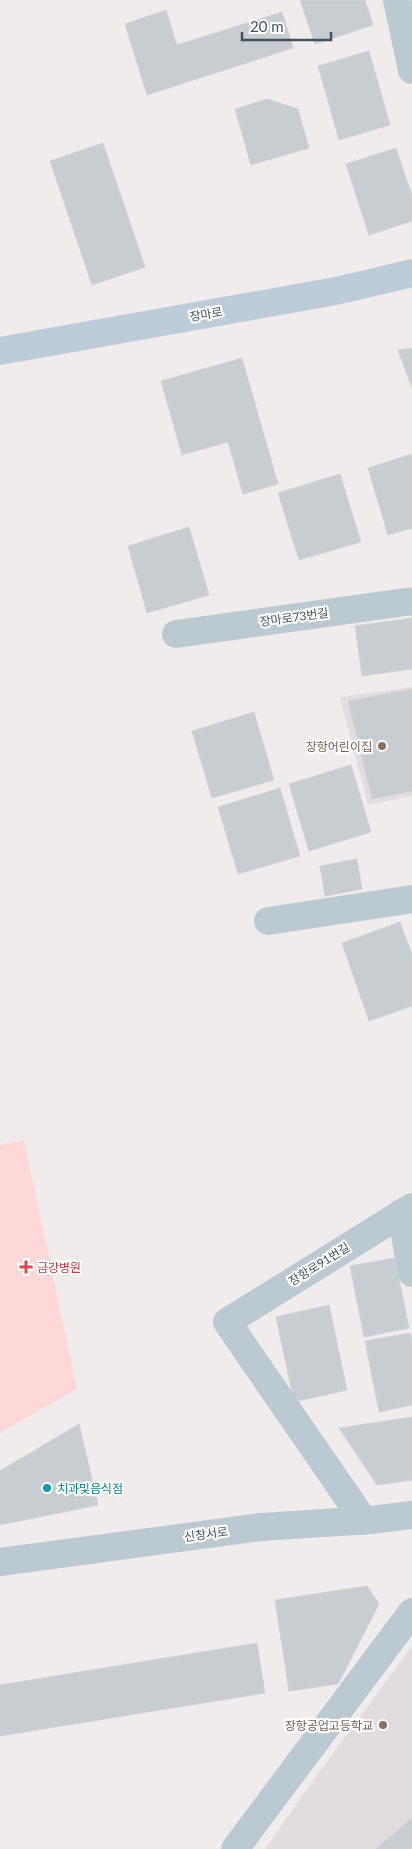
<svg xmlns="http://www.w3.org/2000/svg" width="412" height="1849" viewBox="0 0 412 1849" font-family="Lato,'Noto Sans KR',sans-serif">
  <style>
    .education { fill: #e1dddf }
    .medical { fill: #fed8d9 }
    .building { fill: #c8cdd2; stroke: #d0d3d9 }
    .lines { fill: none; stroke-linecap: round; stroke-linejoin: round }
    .minor { stroke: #bbcad1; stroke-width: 28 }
    .tertiary { stroke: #bbcad1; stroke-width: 28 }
    .secondary { stroke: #bccdd9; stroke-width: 28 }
    .education-dot { fill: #8d6e63; stroke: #fff; stroke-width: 2 }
    .health-dot { fill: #e0444e; stroke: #fff; stroke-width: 2 }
    .culture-dot { fill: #0f9aa8; stroke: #fff; stroke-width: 2 }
    .labels { text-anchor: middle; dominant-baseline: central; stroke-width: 4.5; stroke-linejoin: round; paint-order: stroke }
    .street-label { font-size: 12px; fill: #43535c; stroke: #fff }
    .education-label { font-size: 12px; fill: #785e54; stroke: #fff; text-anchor: end }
    .health-label { font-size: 12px; fill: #be3a42; stroke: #fff; text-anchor: start }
    .culture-label { font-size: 12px; fill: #0d838f; stroke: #fff; text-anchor: start }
  </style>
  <rect width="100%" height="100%" fill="#f0ecec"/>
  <g class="education">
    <path d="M412,687V796L368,805L340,697Z"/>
    <path d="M412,1646V1849H265L307,1789Z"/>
  </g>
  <path class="medical" d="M24,1140L77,1389L0,1433V1145Z"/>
  <g class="building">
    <path d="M300,0H365L373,25L315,44Z"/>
    <path d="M166,10L177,45L282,12L293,48L147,95L125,24Z"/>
    <path d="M369,51L390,125L339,140L318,66Z"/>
    <path d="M267,99L298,109L309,148L251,165L235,109Z"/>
    <path d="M103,143L145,267L92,285L50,161Z"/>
    <path d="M396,148L412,196V221L369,235L346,164Z"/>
    <path d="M412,348V388L398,350Z"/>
    <path d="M242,358L278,484L243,494L228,442L182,455L161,381Z"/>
    <path d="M412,454V528L388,535L368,468Z"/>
    <path d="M340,474L361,542L299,560L278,493Z"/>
    <path d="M189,527L209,595L147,613L128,546Z"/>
    <path d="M412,618V669L362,676L355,626Z"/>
    <path d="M412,689V791L372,799L348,701Z"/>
    <path d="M254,712L274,780L212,798L192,731Z"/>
    <path d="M351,765L371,832L309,851L289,784Z"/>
    <path d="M280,788L300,856L238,874L218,807Z"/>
    <path d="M357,859L362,889L325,896L320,866Z"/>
    <path d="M400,922L412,955V1006L369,1021L342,943Z"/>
    <path d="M395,1258L409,1328L364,1337L350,1266Z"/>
    <path d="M329,1305L347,1390L294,1402L276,1317Z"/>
    <path d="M410,1333L412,1342V1405L379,1412L365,1341Z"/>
    <path d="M412,1417V1480L377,1485L339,1428Z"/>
    <path d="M79,1424L98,1505L0,1525V1471Z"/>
    <path d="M367,1586L379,1604L338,1684L289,1691L275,1600Z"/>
    <path d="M257,1643L265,1693L0,1736V1685Z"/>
    <path d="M412,1818V1849H376Z"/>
  </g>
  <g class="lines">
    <g class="minor">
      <path d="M397,0L412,70"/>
      <path d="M176,634L412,601"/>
      <path d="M268,921L412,899"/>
      <path d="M401,1213L412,1273"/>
      <path d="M364,1521L227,1322L412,1207"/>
      <path d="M235,1849L412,1612"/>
    </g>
    <path class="tertiary" d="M0,1562L261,1527L371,1520L412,1515"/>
    <path class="secondary" d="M0,351L336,291L412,273"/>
  </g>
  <g class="education-dot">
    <circle cx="382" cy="746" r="5"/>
    <circle cx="383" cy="1725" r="5"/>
  </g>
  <path class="health-dot" d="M23.5 1259.5h5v5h5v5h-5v5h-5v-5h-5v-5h5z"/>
  <circle class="culture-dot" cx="47" cy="1488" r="5"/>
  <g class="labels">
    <g class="street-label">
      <text transform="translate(206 314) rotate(-10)">장마로</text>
      <text transform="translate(294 617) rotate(-8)">장마로73번길</text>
      <text transform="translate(319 1264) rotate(-32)">장항로91번길</text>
      <text transform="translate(206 1534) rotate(-8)">신창서로</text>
    </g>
    <g class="education-label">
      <text x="372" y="746">장항어린이집</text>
      <text x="373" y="1725">장항공업고등학교</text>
    </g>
    <g class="health-label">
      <text x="37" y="1267">금강병원</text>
    </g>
    <g class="culture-label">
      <text x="57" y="1488">치과및음식점</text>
    </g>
  </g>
  <path d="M242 32v8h89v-8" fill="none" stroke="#43535c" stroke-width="2.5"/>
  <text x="250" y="32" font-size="15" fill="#43535c" stroke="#ffffff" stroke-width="4" paint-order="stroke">20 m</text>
</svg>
